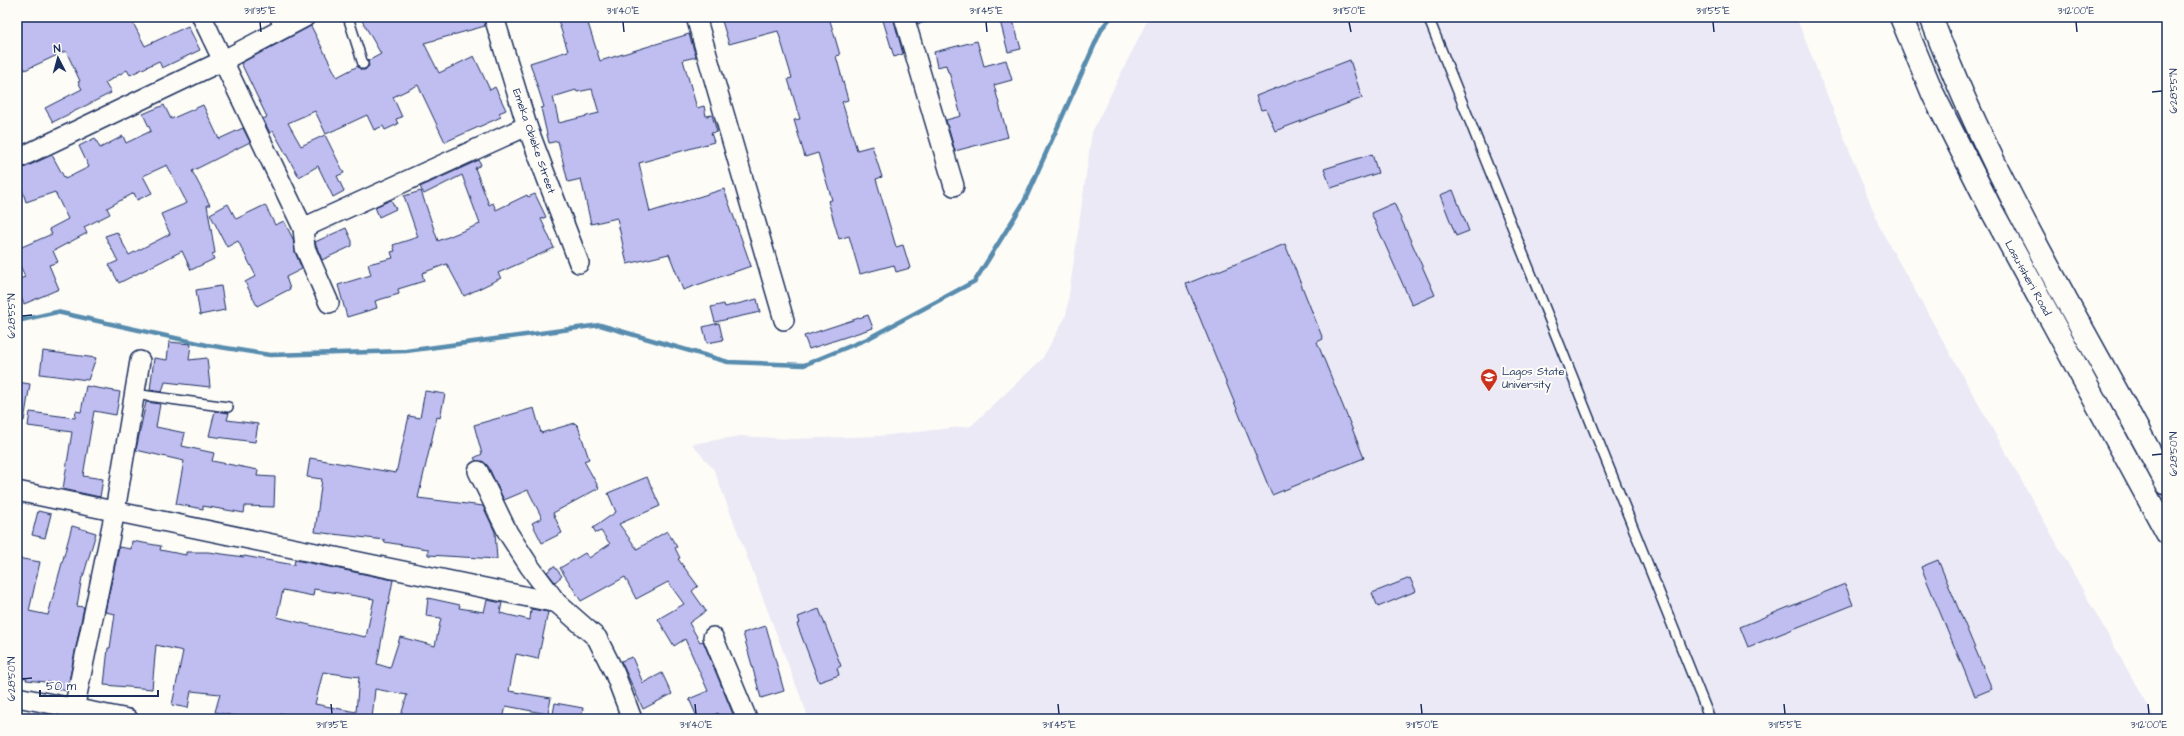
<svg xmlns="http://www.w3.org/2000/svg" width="2184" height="736" viewBox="0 0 2184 736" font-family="'Architects Daughter',sans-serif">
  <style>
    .built { fill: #ebe9f5 }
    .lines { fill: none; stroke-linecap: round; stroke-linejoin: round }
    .stream { stroke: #598cae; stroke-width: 4.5 }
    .building { fill: #c0bef0; stroke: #1b2f5e; fill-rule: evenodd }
    .lane-casing { stroke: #1b2f5e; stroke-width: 12 }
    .street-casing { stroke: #1b2f5e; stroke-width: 22 }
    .primary-casing { stroke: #1b2f5e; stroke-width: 25 }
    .lane { stroke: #fdfcf7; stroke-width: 9 }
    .street { stroke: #fdfcf7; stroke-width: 19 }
    .primary { stroke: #fdfcf7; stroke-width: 22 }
    .ticks { fill: none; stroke: #1b2f5e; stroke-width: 1.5 }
    .labels { text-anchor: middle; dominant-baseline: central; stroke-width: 4; stroke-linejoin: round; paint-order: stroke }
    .street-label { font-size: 11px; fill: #1b2f5e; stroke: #fdfcf7 }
    .poi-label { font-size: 11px; fill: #1b2f5e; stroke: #fdfcf7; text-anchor: start }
    .neatline { fill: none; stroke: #1b2f5e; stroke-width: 1.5 }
    .ticks-label { font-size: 10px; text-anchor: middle; fill: #1b2f5e }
  </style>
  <rect width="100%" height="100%" fill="#fdfcf7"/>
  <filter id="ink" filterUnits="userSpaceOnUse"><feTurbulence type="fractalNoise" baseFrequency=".025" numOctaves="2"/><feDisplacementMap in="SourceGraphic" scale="8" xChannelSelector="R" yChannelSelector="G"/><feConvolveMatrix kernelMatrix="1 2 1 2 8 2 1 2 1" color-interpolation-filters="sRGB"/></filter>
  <g filter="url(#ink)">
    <path class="built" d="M1149,17H1796L1881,230L2155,719H809L714,470L692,444L740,436L792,439L879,436L971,426L1042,359L1066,316L1092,132Z"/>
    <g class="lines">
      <path class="stream" d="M17,321L57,312L207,345L270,355L406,351L600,325L728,362L804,365L867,339L975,281L1024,202L1102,28L1111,17"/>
    </g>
    <g class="building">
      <path d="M17,17H130L145,46L188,26L200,50L162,68L159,61L130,75L127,70L105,83L111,93L53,122L45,108L82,89L78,82L80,81L66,51L25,70L17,53Z"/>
      <path d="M360,17H483L485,26L424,43L439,73L474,56L490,90L495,87L506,110L499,113L501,117L445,142L418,85L393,97L402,117L396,119L398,124L385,130L383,126L374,130L367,115L326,134L315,111L288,123L301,146L325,135L344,173L337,176L344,191L333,197L318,166L299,177L273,131L270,133L263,119L267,117L241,63L311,26L337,77L358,66L361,70H365L369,66L368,61L381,54Z"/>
      <path d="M557,17H586L600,61L689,34L696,57L683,60L697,108L704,106L706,116L712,115L717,132L711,133L714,142L639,163L650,212L724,189L751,266L683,290L669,254L627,264L617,218L591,224L581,179L568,182L558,141L549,143L541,108L544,107L530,63L568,51ZM592,89L599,113L559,123L553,97L576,90L577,92Z"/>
      <path d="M736,17H829L840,55L836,56L848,100L842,102L857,150L872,146L882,177L876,179L896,247L903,245L910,268L896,272L894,265L860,274L849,236L839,239L828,201L832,200L818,153L805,157L794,120L800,119L788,79L792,78L778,31L729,44L722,21Z"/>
      <path d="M882,17H893L903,54L894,57Z"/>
      <path d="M915,17H928L929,21L918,24Z"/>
      <path d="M999,17H1012L1021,49L1008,52Z"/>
      <path d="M977,41L984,66L1006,60L1012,80L994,85L1008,137L955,151L946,120L961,116L949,72H948L946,65L937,67L934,52Z"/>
      <path d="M1350,60L1362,98L1275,131L1266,109L1261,110L1256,96Z"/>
      <path d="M164,105L171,119L203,105L219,139L243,128L250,142L192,171L210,205H207L215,253L212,254L214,259L191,270L182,251L119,283L109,265L118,261L105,236L117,232L129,255L170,234L161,214L187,203L167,165L143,176L152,193L137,200L134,193L107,208L110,214L84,227L87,233L53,251L58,262L49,265L59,289L24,304L17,289V280L25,277L17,258V249L52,234L49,229L68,219L55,192L26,202L20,183L17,184V171L52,155L65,179L89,167L79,146L95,138L100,148L123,136L126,143L151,131L143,114Z"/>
      <path d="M1372,154L1378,173L1331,188L1324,169Z"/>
      <path d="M479,160L481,165L475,168L489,205L493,203L496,210L527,195L528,197L535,194L546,217L541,219L554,248L498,273L501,278L464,296L447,264L422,273L424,281L398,289L399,294L375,301L377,308L347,317L338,285L371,275L368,264L393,258L391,252L395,251L393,245L418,237L404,196L421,191L438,241L480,224L462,175L424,194L420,187Z"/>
      <path d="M1453,190L1469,231L1456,236L1440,195Z"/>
      <path d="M391,200L396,209L379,217L375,207Z"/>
      <path d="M1394,203L1435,295L1412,305L1371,213Z"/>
      <path d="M228,204L236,219L265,205L275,225L284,221L293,239L295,252L302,269L286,277L290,289L257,306L245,282L256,276L238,241L227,247L210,214Z"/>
      <path d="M346,228L352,241V246L322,260L315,242Z"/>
      <path d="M1285,244L1323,339L1317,342L1364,458L1272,495L1186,284Z"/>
      <path d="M221,286L225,310L200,315L196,290Z"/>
      <path d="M757,299L760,312L715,322L711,307L724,304L725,307Z"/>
      <path d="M868,315L873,328L809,349L804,336Z"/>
      <path d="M719,323L723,340L707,343L703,327Z"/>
      <path d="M169,342L191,344L189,360L207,358L210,387L165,382L162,392L150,390L154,358L167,360Z"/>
      <path d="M43,351L96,358L88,380L40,374Z"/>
      <path d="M17,382L30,384L24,421L17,420Z"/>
      <path d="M86,386L120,392L116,415L94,411L83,476L103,479L100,497L63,489L72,432L28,426L30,412L75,418L76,411L81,412Z"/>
      <path d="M425,391L445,394L440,418L437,417L418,498L483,506L495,532L497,559L428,555V549L384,542L385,540L315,532L322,479L307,477L310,458L396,473L409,416L420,418Z"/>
      <path d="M146,402L160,404L156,427L185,433L182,446L214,453L212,461L258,470L257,476L275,477L274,507L245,506L244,513L203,506V509L176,504L184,461L136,450Z"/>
      <path d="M534,408L541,433L575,423L578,426L589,459L584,461L599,488L553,513L562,533L542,543L532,523L542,518L528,490L504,500L488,466L484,462L476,461L474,458L482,454L474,425Z"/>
      <path d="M215,411L229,413L227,420L258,424L255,442L209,436Z"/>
      <path d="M647,477L660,506L619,524L637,549L667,531L677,547L675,548L680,558L678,559L698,586L692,591L706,611L689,623L700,642L703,641L735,719H720L718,713L705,719H698L689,699L708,691L685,639L674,646L658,619L684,604L668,582L636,599L625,577L581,601L560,568L585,553L589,558L610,544L601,531L596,533L593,528L616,512L608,493Z"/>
      <path d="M38,511L51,514L45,538L32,535Z"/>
      <path d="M72,526L96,533L83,577H82L77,606L84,607L67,691L54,688L55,683L26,680L27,678L17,677V558L40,562L29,611L48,615Z"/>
      <path d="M132,541L161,546L160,550L186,555V552H208L244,557V556L294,565L295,560L393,580L377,664L390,668L400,637L435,646L441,618L426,616L428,598L460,605L459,608L484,612L487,600L502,603L500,613L530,620L531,609L548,612L538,659L516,654L509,691L551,698L548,714L506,706L503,719H400L407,695L375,689L372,719H306L280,713L279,719H249L215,712L220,694L191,691L188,708L172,705L183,651L156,645L152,689L104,685L108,648H110L115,614L105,612L119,547L131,549ZM314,589L374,599L366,637L326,629L277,617L283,590L313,596ZM323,672L359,677L356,712L315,704Z"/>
      <path d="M1938,560L1992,689L1975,696L1921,567Z"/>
      <path d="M554,566L562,576L555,582L547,572Z"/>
      <path d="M1410,578L1416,591L1378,607L1372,593Z"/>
      <path d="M1845,584L1853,605L1748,647L1740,627Z"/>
      <path d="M819,609L841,666L837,668L839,675L819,682L797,624L800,623L798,617Z"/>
      <path d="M766,626L784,691L761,698L743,633Z"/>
      <path d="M632,657L643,683L662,673L672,694L643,709L621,661Z"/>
      <path d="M555,703L583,708L581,719H552Z"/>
    </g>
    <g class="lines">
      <g class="lane-casing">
        <g id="lane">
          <path d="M275,17L279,31"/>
          <path d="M348,17L363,64"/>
          <path d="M1428,17L1710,719"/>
          <path d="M134,394L228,407"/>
        </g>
      </g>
      <g class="street-casing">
        <g id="street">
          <path d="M202,17L303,228L527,126"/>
          <path d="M494,17L527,126L579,263"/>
          <path d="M696,17L784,320"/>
          <path d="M904,17L954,186"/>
          <path d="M17,159L222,61L305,17"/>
          <path d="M303,228L305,248L329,303"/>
          <path d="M478,471L508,533L530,567L557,603L597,638L615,674L632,719"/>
          <path d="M17,491L557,603"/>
          <path d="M713,637L747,719"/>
          <path d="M17,697L128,719"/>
          <path d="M72,719L115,511L140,361"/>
        </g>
      </g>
      <g class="primary-casing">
        <g id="primary">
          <path d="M1901,17L1933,94L1992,211L2167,533"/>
          <path d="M1931,17C1992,181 2086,330 2167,484"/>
        </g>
      </g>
      <use href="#lane" class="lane"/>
      <use href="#street" class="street"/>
      <use href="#primary" class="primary"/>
    </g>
  </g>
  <path class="ticks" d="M260,22L261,32M623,22L624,32M986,22L987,32M1349,22L1351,32M1713,22L1714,32M2076,22L2077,32M2152,92L2162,91M22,316L32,315M2152,455L2162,454M22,679L32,678M331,704L332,714M695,704L696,714M1058,704L1059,714M1421,704L1422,714M1784,704L1785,714M2148,704L2149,714"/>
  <defs>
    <g id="university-pin" transform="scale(0.9)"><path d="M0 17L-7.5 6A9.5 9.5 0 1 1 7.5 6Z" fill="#c8321e" stroke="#fdfcf7"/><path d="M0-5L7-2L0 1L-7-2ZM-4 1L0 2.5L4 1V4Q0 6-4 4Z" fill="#fff"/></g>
  </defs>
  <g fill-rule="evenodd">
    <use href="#university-pin" x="1489" y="377"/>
  </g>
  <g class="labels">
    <g class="street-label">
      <text transform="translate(534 141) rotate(71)">Emeka Obieke Street</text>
      <text transform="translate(2028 278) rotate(61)">Lasu-Isheri Road</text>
    </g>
    <g class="poi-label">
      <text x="1502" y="371">Lagos State<tspan x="1502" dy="13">University</tspan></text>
    </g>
  </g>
  <rect width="2184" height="736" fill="none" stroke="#fdfcf7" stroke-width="44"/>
  <g transform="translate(58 58) rotate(354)" stroke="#fdfcf7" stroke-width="3" paint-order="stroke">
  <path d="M0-3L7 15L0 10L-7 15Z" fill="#1b2f5e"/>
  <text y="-6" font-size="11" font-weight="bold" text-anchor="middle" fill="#1b2f5e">N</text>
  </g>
  <path d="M40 690v6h118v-6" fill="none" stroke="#1b2f5e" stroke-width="2"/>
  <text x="46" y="690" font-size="12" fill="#1b2f5e" stroke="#fdfcf7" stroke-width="3" paint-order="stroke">50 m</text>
  <rect x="22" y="22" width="2140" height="692" class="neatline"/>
  <g class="ticks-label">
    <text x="260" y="14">3°11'35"E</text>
    <text x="623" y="14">3°11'40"E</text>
    <text x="986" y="14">3°11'45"E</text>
    <text x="1349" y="14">3°11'50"E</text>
    <text x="1713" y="14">3°11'55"E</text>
    <text x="2076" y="14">3°12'00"E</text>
    <text transform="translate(2173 91) rotate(-90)" y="4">6°28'55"N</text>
    <text transform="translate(11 316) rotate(-90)" y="4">6°28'55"N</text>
    <text transform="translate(2173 454) rotate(-90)" y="4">6°28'50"N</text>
    <text transform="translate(11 679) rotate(-90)" y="4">6°28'50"N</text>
    <text x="332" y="728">3°11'35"E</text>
    <text x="696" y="728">3°11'40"E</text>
    <text x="1059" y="728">3°11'45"E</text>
    <text x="1422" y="728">3°11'50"E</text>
    <text x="1785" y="728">3°11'55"E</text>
    <text x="2149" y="728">3°12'00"E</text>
  </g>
</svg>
